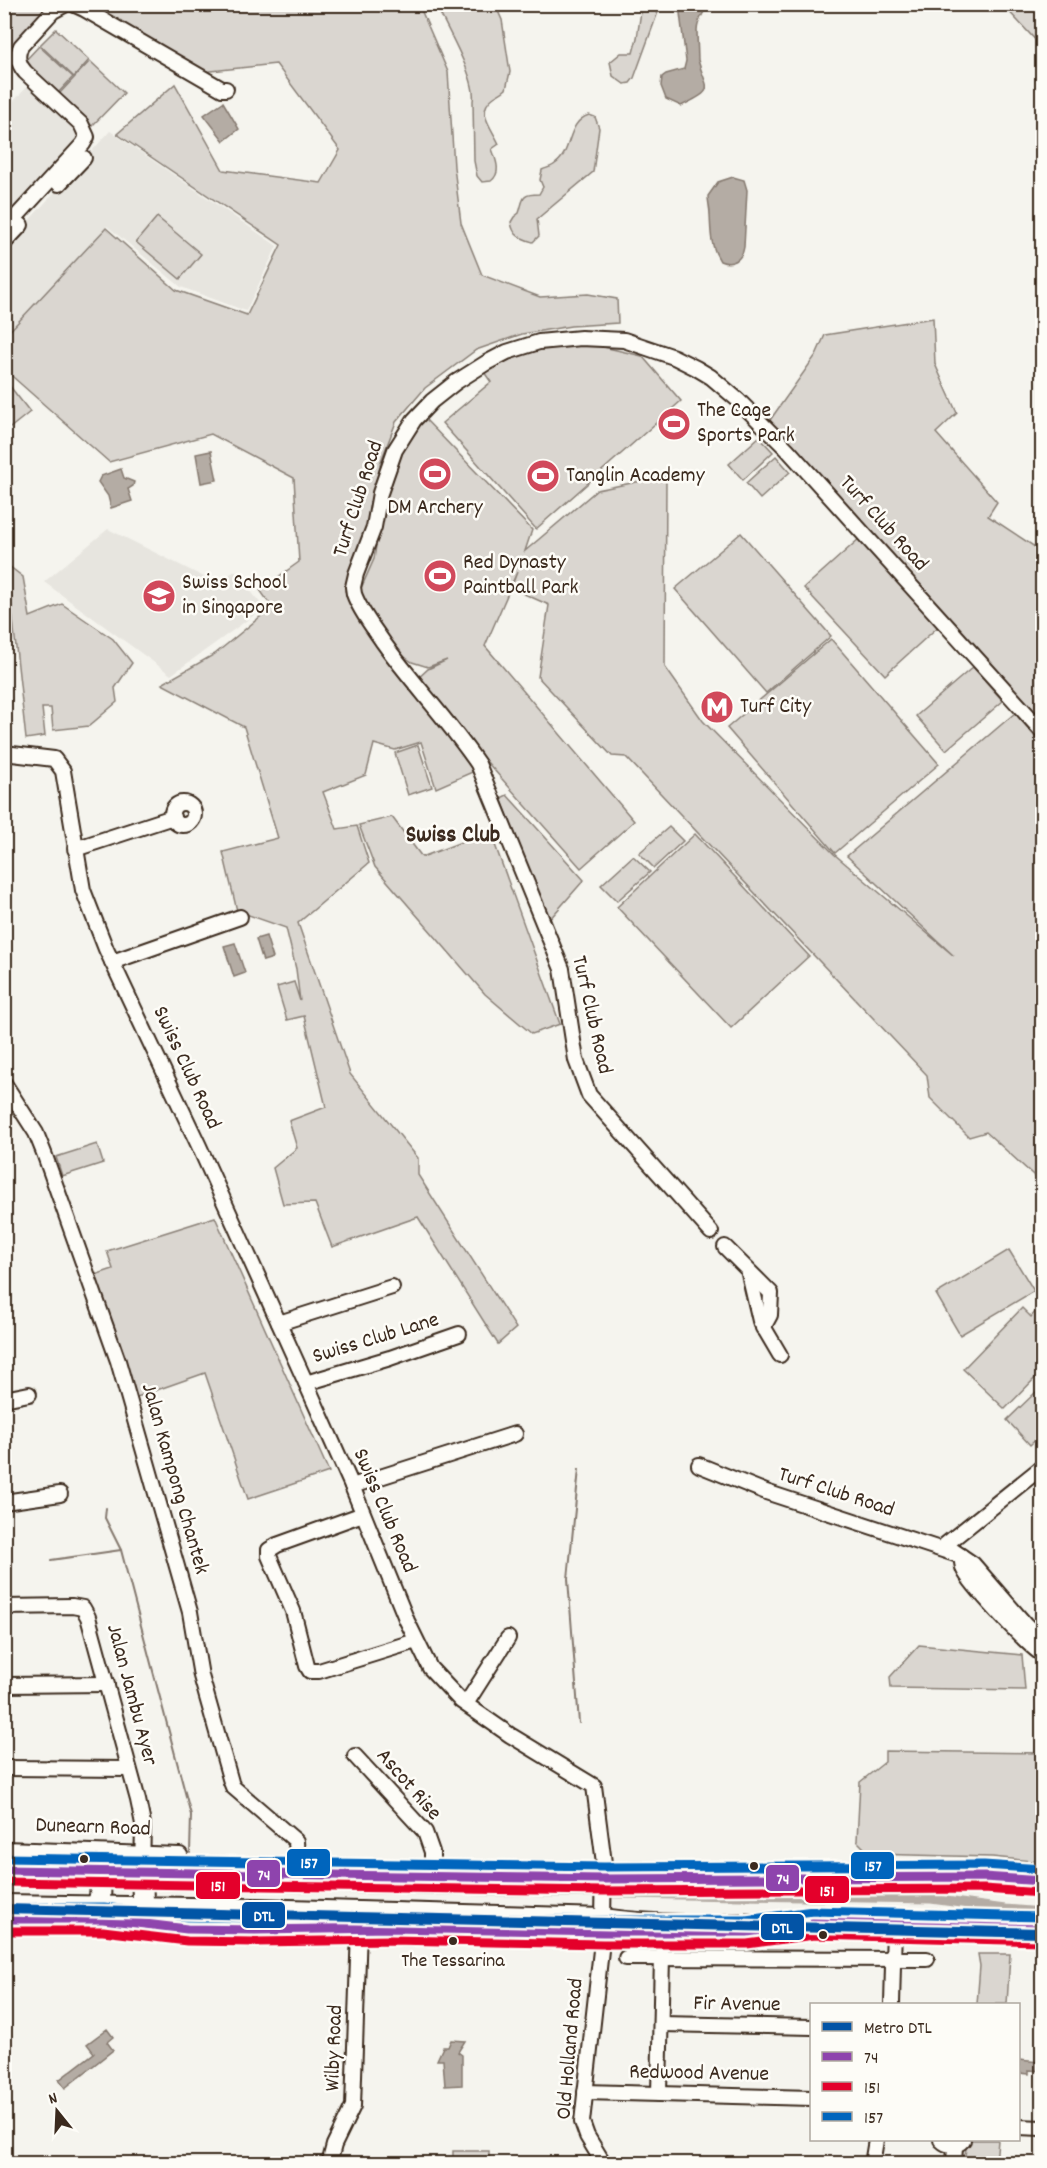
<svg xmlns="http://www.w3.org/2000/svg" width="1047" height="2168" viewBox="0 0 1047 2168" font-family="Dekko,sans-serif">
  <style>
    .built { fill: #e7e5df }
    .green { fill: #dad6d0; stroke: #8a8077; stroke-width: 1.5 }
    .water { fill: #b4aca4; stroke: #84786e; stroke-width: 1.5 }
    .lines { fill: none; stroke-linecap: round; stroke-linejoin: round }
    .stream { stroke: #84786e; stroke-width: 2 }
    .canal { stroke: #b4aca4; stroke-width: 9 }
    .minor-casing { stroke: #3b2a1e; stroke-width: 18 }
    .highway-casing { stroke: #3b2a1e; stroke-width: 24 }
    .minor { stroke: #fdfcf7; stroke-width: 14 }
    .highway { stroke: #fdfcf7; stroke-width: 20 }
    .bus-1-casing { stroke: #fdfcf7; stroke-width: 14 }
    .bus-2-casing { stroke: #fdfcf7; stroke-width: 14 }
    .bus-3-casing { stroke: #fdfcf7; stroke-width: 14 }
    .bus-1 { stroke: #8e44ad; stroke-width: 9 }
    .bus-2 { stroke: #e4002b; stroke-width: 9 }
    .bus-3 { stroke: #0065bd; stroke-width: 9 }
    .metro-1-casing { stroke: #fdfcf7; stroke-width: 15 }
    .metro-1 { stroke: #0354a6; stroke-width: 10 }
    .bus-dot { fill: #3b2a1e; stroke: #fdfcf7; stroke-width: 2 }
    .labels { text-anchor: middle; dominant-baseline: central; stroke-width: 5; stroke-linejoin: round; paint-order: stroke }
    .bus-label { font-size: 20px; fill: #3b2a1e; stroke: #fdfcf7 }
    .poi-label { font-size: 22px; fill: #3b2a1e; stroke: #fdfcf7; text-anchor: start }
    .street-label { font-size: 22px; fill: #3b2a1e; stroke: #fdfcf7 }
    .neighbourhood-label { font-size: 24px; font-weight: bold; fill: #3b2a1e; stroke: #fdfcf7 }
    .line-badge { stroke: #fdfcf7; stroke-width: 2 }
    .badge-label { font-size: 16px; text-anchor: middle; font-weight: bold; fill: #fff }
  </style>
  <rect width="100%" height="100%" fill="#f5f4ee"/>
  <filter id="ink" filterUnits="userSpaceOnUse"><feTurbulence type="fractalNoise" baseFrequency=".0167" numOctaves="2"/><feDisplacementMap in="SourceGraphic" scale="12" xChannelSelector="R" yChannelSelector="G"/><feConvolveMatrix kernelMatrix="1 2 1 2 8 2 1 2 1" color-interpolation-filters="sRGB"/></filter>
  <g filter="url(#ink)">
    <g class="built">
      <path d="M32,82L85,138L5,225V110Z"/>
      <path d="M110,131L277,246L246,311L181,287L107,226L5,336V247Z"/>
      <path d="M108,529L216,583L235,571L264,608L171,675L44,582Z"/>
    </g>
    <g class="green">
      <path d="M5,5H51L5,57L4,8Z"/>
      <path d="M84,5H419L448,72L454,167L461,223L482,275L540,297L588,294L617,299L618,323L571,326L522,334L476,350L425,388L396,422L380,464L370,531L345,591L384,649L477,770L436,788L421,742L395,750L374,744L366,775L323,792L337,829L357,826L369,863L298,923L350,1074L418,1158V1175L516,1328L498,1344L418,1217L332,1247L315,1203L283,1204L273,1168L297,1148L289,1121L326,1107L304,1016L287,1020L277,987L294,982L300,1001L296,969L286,928L237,911L223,852L278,838L244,727L162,684L215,654L272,607L260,590L299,562L294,478L211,434L109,462L5,370V336L106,228L176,290L247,315L281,245L117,134L175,84L223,170L321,183L340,150L276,64L192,73Z"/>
      <path d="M436,5H491L497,9L502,20L510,72L506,89C502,93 498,94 494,97C474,111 493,129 499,144L492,149C496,160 502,173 491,181L482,182L477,176L474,161L473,101C477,79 446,27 436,5Z"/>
      <path d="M642,5H658V12L634,78L630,83L624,84L613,76L610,62L621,53H633L637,38Z"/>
      <path d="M1003,5H1042V47Z"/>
      <path d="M56,29L89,60L74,77L40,45Z"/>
      <path d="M39,46L73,77L57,94L24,62Z"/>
      <path d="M90,61L124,93L92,126L59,94Z"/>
      <path d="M589,115L595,117L599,128L593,172L537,219L539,236L533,242C520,238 513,236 511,222L514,217L519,213C524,199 520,194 539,194L543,187L540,180L542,170C546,168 552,167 555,164C573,152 566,122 589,115Z"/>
      <path d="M157,217L201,254L180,279L136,242Z"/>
      <path d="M933,318L935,364L957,413L936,433L997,502L988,516L1035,547L1042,574V722L768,423L816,355L825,335Z"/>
      <path d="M595,345L642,356L681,401L536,529L442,423L491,382L484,372L532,349Z"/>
      <path d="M5,380L30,412L5,432H4Z"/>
      <path d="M425,419L532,530L525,551L597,490L666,476L665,667L703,721L834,854L954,956L847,856L1015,713L1042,745V1183L986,1132L969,1137L930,1098L927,1075L626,757L612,756L538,677L549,605L511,588L517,572L485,646L634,821L581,868L415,681L428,669L447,660L428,667L412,662L396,651L359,593L374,559L383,499L402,448Z"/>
      <path d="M759,437L773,452L743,480L729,464Z"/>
      <path d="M776,456L790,472L760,499L746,483Z"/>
      <path d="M741,533L831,636L766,693L675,589Z"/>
      <path d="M860,538L940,625L885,675L804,588Z"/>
      <path d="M5,563L23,577L30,617L62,604L113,639L132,663L115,688L117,702L89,726L53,730L51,708H42L45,736L26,739L11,602H5Z"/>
      <path d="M831,639L939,764L835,853L727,728Z"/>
      <path d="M973,667L1003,701L946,750L916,716Z"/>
      <path d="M418,745L432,787L408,795L395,753Z"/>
      <path d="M507,795L584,880L548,921L501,798Z"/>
      <path d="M392,817L422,857L490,831L560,1024L532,1034L485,994L375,867L359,825Z"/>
      <path d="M669,827L683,841L654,868L639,853Z"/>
      <path d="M695,834L809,956L731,1028L617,907Z"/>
      <path d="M633,856L650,872L617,901L601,885Z"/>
      <path d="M97,1144L103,1163L62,1176L56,1157Z"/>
      <path d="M215,1217L329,1472L248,1499L205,1373L134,1398L95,1275L113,1269L107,1251Z"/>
      <path d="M1009,1250L1034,1291L960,1335L936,1294Z"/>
      <path d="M1042,1304V1371L1005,1409L963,1369L1022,1308L1031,1317Z"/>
      <path d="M1037,1391L1042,1397V1434L1030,1445L1007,1420Z"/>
      <path d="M919,1645L1022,1655L1025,1690L891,1688L890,1677Z"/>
      <path d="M885,1751L1042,1753V1862L992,1857L870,1854L857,1841L860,1782L885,1762Z"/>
      <path d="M978,1954H1010L1007,2004H977L980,1966Z"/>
      <path d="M967,2140H998L996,2163L964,2164Z"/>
      <rect x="453" y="2151" width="36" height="12"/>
    </g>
    <g class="water">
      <path d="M679,5H707C704,14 697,20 697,31C697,34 698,58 698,60C706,90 718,89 681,106L666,99L661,86L662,77L666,74L684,69L686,61Z"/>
      <path d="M223,102L239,129L224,141L204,115Z"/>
      <path d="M733,177L744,180L747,190L744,247C742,260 732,266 720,261C710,245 711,232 710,215C710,208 708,202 708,196L718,182Z"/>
      <path d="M211,451L217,480L201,483L196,454Z"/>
      <path d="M121,469L124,478L134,482L133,486L128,489L132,501L111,508L108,496L98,482L101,476Z"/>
      <path d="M266,936L273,958L263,961L256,939Z"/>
      <path d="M235,943L245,973L234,977L224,946Z"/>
      <path d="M107,2029L113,2037L107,2042L113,2050L65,2088L59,2080L94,2053L87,2044Z"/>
      <path d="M451,2040L465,2041L458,2052L462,2055V2085L445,2086L443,2060H437L443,2047H448Z"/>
      <path d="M1041,2059L1042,2071L1029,2070V2074L1019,2073V2060L1040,2062Z"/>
    </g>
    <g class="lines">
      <g class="stream">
        <path d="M579,1469L568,1579L579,1723"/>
        <path d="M106,1508L105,1518L121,1550L191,1815L190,1853"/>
        <path d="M51,1560L121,1550"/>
      </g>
      <path class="canal" d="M4,1884L931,1899L1005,1909L1042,1912"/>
      <g class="minor-casing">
        <g id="minor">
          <path d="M73,4L84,9L222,89H226"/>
          <path d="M59,184L84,158"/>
          <path d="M4,230L83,144L87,137L81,124L25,72C18,64 16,56 21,46L53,11L66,4"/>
          <path d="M4,243L21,225"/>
          <path d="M4,753L54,759L63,771L83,890L106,949L199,1146L306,1383L352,1486L407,1621L430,1668L461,1701L510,1735L594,1786L604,1863L603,1919"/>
          <circle cx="183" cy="814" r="11"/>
          <path d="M75,849L173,817"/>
          <path d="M112,962L240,917"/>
          <path d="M4,1083L36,1133L44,1153L118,1361L190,1612L201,1676L231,1782L233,1787L296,1841L298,1875"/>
          <path d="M711,1232L589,1095L576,1060L562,969L478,764C449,721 413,684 383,642C373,627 360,611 354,594L353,587L356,574L374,527L380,493L395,450L414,420L432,401L456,382L486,363L507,352L539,342L581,338L624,340L674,357L696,368L711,377L738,400L787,449L1042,731"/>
          <path d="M725,1247L771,1293L770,1315L763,1328"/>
          <path d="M749,1274L760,1321L780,1355"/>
          <path d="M279,1323L392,1287"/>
          <path d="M306,1383L390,1358L459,1334"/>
          <path d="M4,1399L29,1394"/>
          <path d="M699,1465L766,1492L961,1556"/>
          <path d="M1042,1467L945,1545L973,1564L1025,1624L1042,1640"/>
          <path d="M352,1486L515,1434"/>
          <path d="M4,1502L60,1494"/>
          <path d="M363,1514L277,1545L269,1550V1556L293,1611L307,1666L310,1671H319L416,1641"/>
          <path d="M961,1556C962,1561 962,1566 964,1570C970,1584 1029,1647 1042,1654"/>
          <path d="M4,1607L72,1606L83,1608L88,1617L138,1800L143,1824L142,1871"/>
          <path d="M4,1685L107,1684"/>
          <path d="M466,1704L508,1638"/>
          <path d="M355,1756L425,1832L432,1852V1877"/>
          <path d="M4,1768L129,1769"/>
          <path d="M4,1849L180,1855"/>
          <path d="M603,1932L582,2122L587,2136L604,2164"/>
          <path d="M626,1958L927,1959"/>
          <path d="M892,2004L894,1926"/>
          <path d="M661,2024L812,2027"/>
          <path d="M585,2092L812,2098"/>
          <path d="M659,2094L662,1956"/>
          <path d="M1018,2127L1042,2128"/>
          <path d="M941,2140C948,2147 957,2147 963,2140"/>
          <path d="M329,2164L334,2145L353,2106L359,1929"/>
          <path d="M872,2164L876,2140"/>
          <path d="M954,2164L955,2145"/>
        </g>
      </g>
      <g class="highway-casing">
        <g id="highway">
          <path d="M4,1870L604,1879L984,1877L1042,1881"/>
          <path d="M142,1871L143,1901L148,1909"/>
          <path d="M91,1872C101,1882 105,1897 93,1908"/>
          <path d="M4,1905L254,1909L603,1919C671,1929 741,1924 809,1923C887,1923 965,1927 1042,1929"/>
          <path d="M118,1920L187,1929L391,1928L484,1930"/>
        </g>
      </g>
      <use href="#minor" class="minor"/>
      <use href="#highway" class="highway"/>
      <g class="bus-1-casing">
        <g id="bus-1">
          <path d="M4,1870L604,1879L984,1877L1042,1881"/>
          <path d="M4,1919H103L187,1929L255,1930L391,1928L603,1932H747L813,1923L1042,1929"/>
        </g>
      </g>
      <g class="bus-2-casing">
        <g id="bus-2">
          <path d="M4,1882L604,1891L984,1889L1041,1893"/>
          <path d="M4,1931H103L187,1941L255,1942L391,1940L603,1944H747L814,1935L1042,1941"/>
        </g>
      </g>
      <g class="bus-3-casing">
        <g id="bus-3">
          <path d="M4,1858L604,1867L984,1865L1042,1869"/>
          <path d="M4,1907H104L188,1917L255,1918L391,1916L603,1920H746L813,1911L1042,1917"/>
        </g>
      </g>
      <use href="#bus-1" class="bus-1"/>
      <use href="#bus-2" class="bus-2"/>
      <use href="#bus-3" class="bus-3"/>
      <g class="metro-1-casing">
        <path id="metro-1" d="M4,1909L1042,1933"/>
      </g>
      <use href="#metro-1" class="metro-1"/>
    </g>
  </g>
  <defs>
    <g id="stadium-disc" transform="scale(1.725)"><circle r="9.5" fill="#d1495b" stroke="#fdfcf7"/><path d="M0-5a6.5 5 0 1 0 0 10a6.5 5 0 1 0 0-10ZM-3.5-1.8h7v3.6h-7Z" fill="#fff"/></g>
    <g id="school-disc" transform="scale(1.725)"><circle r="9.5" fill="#d1495b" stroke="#fdfcf7"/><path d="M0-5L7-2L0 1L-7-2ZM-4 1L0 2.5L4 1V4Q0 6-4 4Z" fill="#fff"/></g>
    <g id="metro-disc" transform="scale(1.725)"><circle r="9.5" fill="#d1495b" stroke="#fdfcf7"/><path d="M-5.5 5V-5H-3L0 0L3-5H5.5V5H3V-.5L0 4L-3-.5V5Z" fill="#fff"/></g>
  </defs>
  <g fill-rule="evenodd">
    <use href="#stadium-disc" x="674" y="424"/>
    <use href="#stadium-disc" x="435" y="474"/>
    <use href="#stadium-disc" x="543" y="476"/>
    <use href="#stadium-disc" x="440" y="576"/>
    <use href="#school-disc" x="159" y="596"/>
    <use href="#metro-disc" x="717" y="707"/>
  </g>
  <g class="bus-dot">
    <circle cx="84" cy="1859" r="5"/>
    <circle cx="754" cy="1866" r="5"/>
    <circle cx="823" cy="1935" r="5"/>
    <circle cx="453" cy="1941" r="5"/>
  </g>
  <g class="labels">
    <g class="bus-label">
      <text x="453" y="1962">The Tessarina</text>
    </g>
    <g class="poi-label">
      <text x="697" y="411">The Cage<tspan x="697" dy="25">Sports Park</tspan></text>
      <text x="566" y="476">Tanglin Academy</text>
      <text x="435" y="508" text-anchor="middle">DM Archery</text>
      <text x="463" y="563">Red Dynasty<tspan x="463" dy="25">Paintball Park</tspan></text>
      <text x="182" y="583">Swiss School<tspan x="182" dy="25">in Singapore</tspan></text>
      <text x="740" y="707">Turf City</text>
    </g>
    <g class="street-label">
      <text transform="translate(359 499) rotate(-72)">Turf Club Road</text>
      <text transform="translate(883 524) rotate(48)">Turf Club Road</text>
      <text transform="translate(591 1015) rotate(77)">Turf Club Road</text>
      <text transform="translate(186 1068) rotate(65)">Swiss Club Road</text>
      <text transform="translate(376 1339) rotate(-17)">Swiss Club Lane</text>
      <text transform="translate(174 1479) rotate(74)">Jalan Kampong Chantek</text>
      <text transform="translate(836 1493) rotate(18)">Turf Club Road</text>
      <text transform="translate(384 1511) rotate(67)">Swiss Club Road</text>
      <text transform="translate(131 1695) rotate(75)">Jalan Jambu Ayer</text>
      <text transform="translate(408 1785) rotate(49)">Ascot Rise</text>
      <text transform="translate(93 1828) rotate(2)">Dunearn Road</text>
      <text transform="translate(737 2005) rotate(1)">Fir Avenue</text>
      <text transform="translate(335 2048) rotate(-88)">Wilby Road</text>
      <text transform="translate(571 2049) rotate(-85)">Old Holland Road</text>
      <text transform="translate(699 2074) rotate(1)">Redwood Avenue</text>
    </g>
    <g class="neighbourhood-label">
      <text x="453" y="836">Swiss Club</text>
    </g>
  </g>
  <g class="line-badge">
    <rect x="286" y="1848" width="45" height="29" rx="6" fill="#0065bd"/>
    <rect x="850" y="1851" width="45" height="29" rx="6" fill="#0065bd"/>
    <rect x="246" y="1859" width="35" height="29" rx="6" fill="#8e44ad"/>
    <rect x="765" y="1864" width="35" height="28" rx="6" fill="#8e44ad"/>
    <rect x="195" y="1871" width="46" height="29" rx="6" fill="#e4002b"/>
    <rect x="804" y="1875" width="46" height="29" rx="6" fill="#e4002b"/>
    <rect x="241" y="1901" width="45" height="28" rx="6" fill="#0354a6"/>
    <rect x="760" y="1913" width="45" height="28" rx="6" fill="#0354a6"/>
  </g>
  <g class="badge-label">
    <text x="309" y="1868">157</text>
    <text x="873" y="1871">157</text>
    <text x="264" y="1880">74</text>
    <text x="783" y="1884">74</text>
    <text x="218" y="1891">151</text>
    <text x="827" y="1896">151</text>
    <text x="264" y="1921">DTL</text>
    <text x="782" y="1933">DTL</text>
  </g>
  <rect width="1047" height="2168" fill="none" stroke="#fdfcf7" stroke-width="24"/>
  <rect x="12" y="12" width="1023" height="2144" fill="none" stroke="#3b2a1e" stroke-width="2" filter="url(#ink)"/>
  <rect x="810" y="2003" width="210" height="138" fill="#fdfcf7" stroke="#afa8a0" stroke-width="1.5"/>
  <rect x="822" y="2022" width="30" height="9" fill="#0354a6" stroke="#afa8a0" stroke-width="1.5"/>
  <text x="864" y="2033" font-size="18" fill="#3b2a1e">Metro DTL</text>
  <rect x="822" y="2052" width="30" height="9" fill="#8e44ad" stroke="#afa8a0" stroke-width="1.5"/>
  <text x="864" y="2063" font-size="18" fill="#3b2a1e">74</text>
  <rect x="822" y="2082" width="30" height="9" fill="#e4002b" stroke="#afa8a0" stroke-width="1.5"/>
  <text x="864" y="2093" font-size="18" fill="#3b2a1e">151</text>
  <rect x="822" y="2112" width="30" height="9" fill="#0065bd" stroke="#afa8a0" stroke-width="1.5"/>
  <text x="864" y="2123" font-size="18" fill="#3b2a1e">157</text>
  <g transform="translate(57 2111) rotate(342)" stroke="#fdfcf7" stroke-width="4.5" paint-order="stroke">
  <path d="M0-4.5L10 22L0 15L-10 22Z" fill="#3b2a1e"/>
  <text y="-9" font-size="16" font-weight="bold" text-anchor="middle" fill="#3b2a1e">N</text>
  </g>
</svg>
